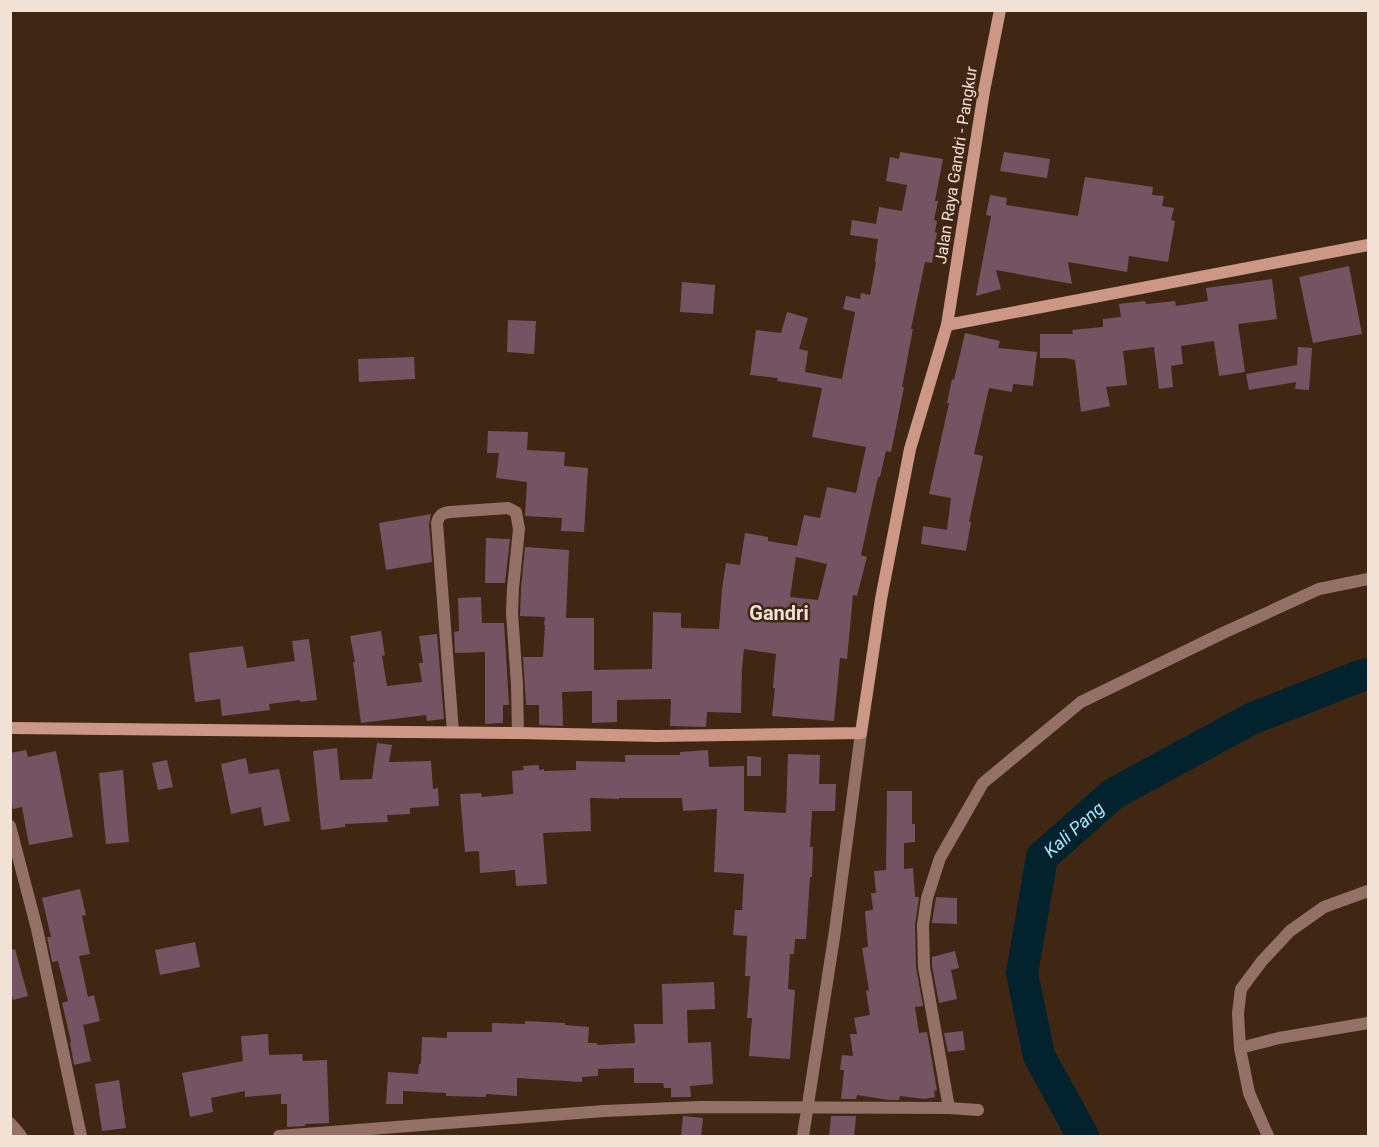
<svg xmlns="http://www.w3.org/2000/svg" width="1379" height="1147" viewBox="0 0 1379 1147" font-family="Roboto,sans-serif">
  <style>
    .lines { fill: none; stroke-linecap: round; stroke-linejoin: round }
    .river { stroke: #02232d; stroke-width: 32 }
    .building { fill: #745362; fill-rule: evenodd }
    .street { stroke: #937167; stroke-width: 12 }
    .secondary { stroke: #cc9787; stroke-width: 12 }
    .labels { text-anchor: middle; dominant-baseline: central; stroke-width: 5; stroke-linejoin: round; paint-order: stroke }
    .street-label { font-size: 16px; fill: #f2e1d5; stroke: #402714 }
    .water-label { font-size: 18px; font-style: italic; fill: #a5e5fc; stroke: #402714 }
    .quarter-label { font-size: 20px; font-weight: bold; fill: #f2e1d5; stroke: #402714 }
  </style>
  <rect width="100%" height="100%" fill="#402714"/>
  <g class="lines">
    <path class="river" id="s1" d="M1083,1136L1039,1056L1022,973L1042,857L1113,794L1251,719L1360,676L1368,674"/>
  </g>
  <g class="building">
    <path d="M900,152L943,159L935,201H938L934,220L937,221L935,232L937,233L932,263L925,262L911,329H913L902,387H904L891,452L886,451L880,477H878L861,555L867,557L857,596L853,595L847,659L840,658L834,721L772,716L775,688H773L776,654L744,649L742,668L741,713L707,712L706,727L670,726L671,699L617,700V722L592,723V691L562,692L563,726L539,725V705H526L523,657H543L545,625H544L545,617L520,616L521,589L525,547L569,550L566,618H594V670L652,669L653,612L681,613V628L719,629L722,589L726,563L740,565L745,533L768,537V541L797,546L804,515L820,518L827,487L856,493L866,447L812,437L822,388L777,381L778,378L750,375L756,330L781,333L787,312L808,318L799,349L808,351L805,372L842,379L855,312L843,309L846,296L860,299L861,293L870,295L876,262L875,261L878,239L850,235L852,220L876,224L879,207L902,211L907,185L886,181L890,157L899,159ZM796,557L827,564L818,600L790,597Z"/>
    <path d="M1004,152L1050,159L1047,178L1000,171Z"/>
    <path d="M1085,177L1153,187L1152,195L1164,196L1162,206L1174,208L1171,220L1175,221L1168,262L1129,256L1127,272L1068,262L1072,284L996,270L1001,289L976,296L991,216L986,215L990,195L1007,198L1006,205L1078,216Z"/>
    <path d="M1349,266L1362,334L1313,343L1299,277Z"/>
    <path d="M1272,279L1277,319L1238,324L1245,372L1219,376L1214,341L1181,346L1183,364L1171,366L1173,387L1159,389L1154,347L1123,351L1127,385L1106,387L1110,406L1081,412L1075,360L1065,358H1040V334H1073L1072,330L1103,327V319L1121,317L1119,304L1145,301L1146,304L1175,301L1176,306L1208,301L1206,288Z"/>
    <path d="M682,282L715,285L713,314L680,312Z"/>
    <path d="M508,320L536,321L534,354L507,352Z"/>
    <path d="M965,333L1000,341L998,348L1037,352L1033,386L1013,384L1012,392L989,388L974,454L983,456L969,522H971L966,551L921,544L923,526L947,530L951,498L929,494L949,403H947L952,379L954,380Z"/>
    <path d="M1298,347L1312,348L1309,390L1295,389L1296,382L1249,390L1246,374L1297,365Z"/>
    <path d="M414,357L415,379L359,382L358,359Z"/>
    <path d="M488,431L528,432L527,450L565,452L564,466L588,468L584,532L561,531L562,518L525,516L527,482L496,478L499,453H487Z"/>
    <path d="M431,514L429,524L432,562L386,570L379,523Z"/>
    <path d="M486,538L510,539L505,583H485Z"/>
    <path d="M481,597L482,623H504L509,705H503V723L485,724V652L455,653L454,632L459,631L458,598Z"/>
    <path d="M381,631L385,655L382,656L387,686L422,682L419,663H423L419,636L437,634L444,719L427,721L426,715L361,723L353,662H355L350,636Z"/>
    <path d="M309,639L317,700L300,702V700L269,704L270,710L222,716L220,699L195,702L189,653L243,646L247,668L295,661L292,641Z"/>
    <path d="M377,743L392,745L389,762L431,761L433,789L438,788L439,806L410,808V814L387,815L388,822L345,824V827L321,830L313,751L337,748L340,780L372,779Z"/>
    <path d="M26,750L28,757L56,751L73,837L29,845L22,807L13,809L10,799V753Z"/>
    <path d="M708,750L709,767L744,766V811L786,813L788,754L820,755L819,784H836L835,811H812L810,847H813L812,877H810L806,939H795L794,954H790L788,989L795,990L790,1059L749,1056L752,1018H747L750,976H745L747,936L733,935L735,910H742L744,874L714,872L717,809L683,811L682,798H619V799L590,798L591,831L543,833L547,884L516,886L515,870L480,873L479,851L465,852L460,794L481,793L482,797L513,794L512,771L524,770L523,766L539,765V770L544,769V771L576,770V761L625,762V755H680V752Z"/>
    <path d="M747,756L761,757V776H747Z"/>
    <path d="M246,758L249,774L279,769L290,821L264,826L261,807L231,814L221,764Z"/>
    <path d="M167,760L173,787L158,790L152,763Z"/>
    <path d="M123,770L129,842L106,844L99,773Z"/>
    <path d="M887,791H912V824H915V842L904,843V869L913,868L915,897H919L915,925L916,967L923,1006L915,1007L919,1033L927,1032L937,1090L934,1091L935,1097L924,1099L900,1096L899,1100H889L857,1095L856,1099H841L844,1070H840L842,1055L853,1056L850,1034H857L854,1018L870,1015L866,991L869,990L862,948L868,947L865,911L873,910L871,893H876L874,871L886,870Z"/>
    <path d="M80,889L86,915L82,916L90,954L79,956L88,997L94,995L100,1021L83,1025L91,1061L74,1065L70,1042H71L62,1003L68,1001L58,961L52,962L47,937H51L42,898Z"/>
    <path d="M936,897L957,898V924L932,923Z"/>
    <path d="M195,942L200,967L160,975L155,950Z"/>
    <path d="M15,949L28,996L13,1000L10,988V950Z"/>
    <path d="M955,951L959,968L951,970L957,999L939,1003L932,966V957Z"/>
    <path d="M714,982L715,1009L687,1010L688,1043L711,1042L713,1084L690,1086L691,1097H671V1088H664L663,1083H634V1068L598,1069V1076L582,1077V1082L517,1078V1096L486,1094V1097L446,1096V1093L403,1091V1104H386L388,1072L418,1074L419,1064H421L422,1037L447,1038V1032H492V1023L525,1024V1021L565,1023V1025L589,1027L588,1043H597V1045L635,1043L634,1024H663L662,984Z"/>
    <path d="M963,1031L965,1050L948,1052L944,1033Z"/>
    <path d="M268,1034L269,1055L302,1054L303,1061L327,1060L329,1123L305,1124V1126L287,1127V1104H281V1094L245,1097V1091L211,1098L213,1112L190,1117L182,1073L243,1061L241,1036Z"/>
    <path d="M119,1080L126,1128L102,1131L95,1084Z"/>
    <path d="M683,1116L703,1118L701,1137H681Z"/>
    <path d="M831,1116H856L854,1137H829Z"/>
  </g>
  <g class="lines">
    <g class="street">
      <path d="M453,732L437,523C439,515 442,513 450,512L508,508L516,512L519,529L513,588L512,613L517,685L518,733"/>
      <path d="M10,826L37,929L81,1136"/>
      <path d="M1240,1048L1279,1038L1368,1023"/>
      <path d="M949,1108L924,967L923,925L927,898L940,858L983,783L1081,702L1223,633L1319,589L1368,579"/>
      <path d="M10,1123L21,1136"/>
      <path d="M279,1136L604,1111L700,1107L949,1108L978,1110"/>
      <path d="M803,1136L835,931L861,733"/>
      <path d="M1268,1136L1249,1093L1240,1048L1238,1013L1241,989L1262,961L1290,931L1324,907L1368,891"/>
    </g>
    <g class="secondary">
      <path d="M947,325L1368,245"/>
      <path d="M10,728L518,733L657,736L861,733L881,599L910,449L947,325L984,91L1000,10"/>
    </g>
  </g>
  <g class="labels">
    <g class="street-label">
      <text transform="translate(956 165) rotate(-81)">Jalan Raya Gandri - Pangkur</text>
    </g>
    <g class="water-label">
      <text stroke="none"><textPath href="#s1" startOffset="336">Kali Pang</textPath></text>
    </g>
    <g class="quarter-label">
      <text x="779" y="613">Gandri</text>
    </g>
  </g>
  <rect width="1379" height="1147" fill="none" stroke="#f2e1d5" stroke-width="24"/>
</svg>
